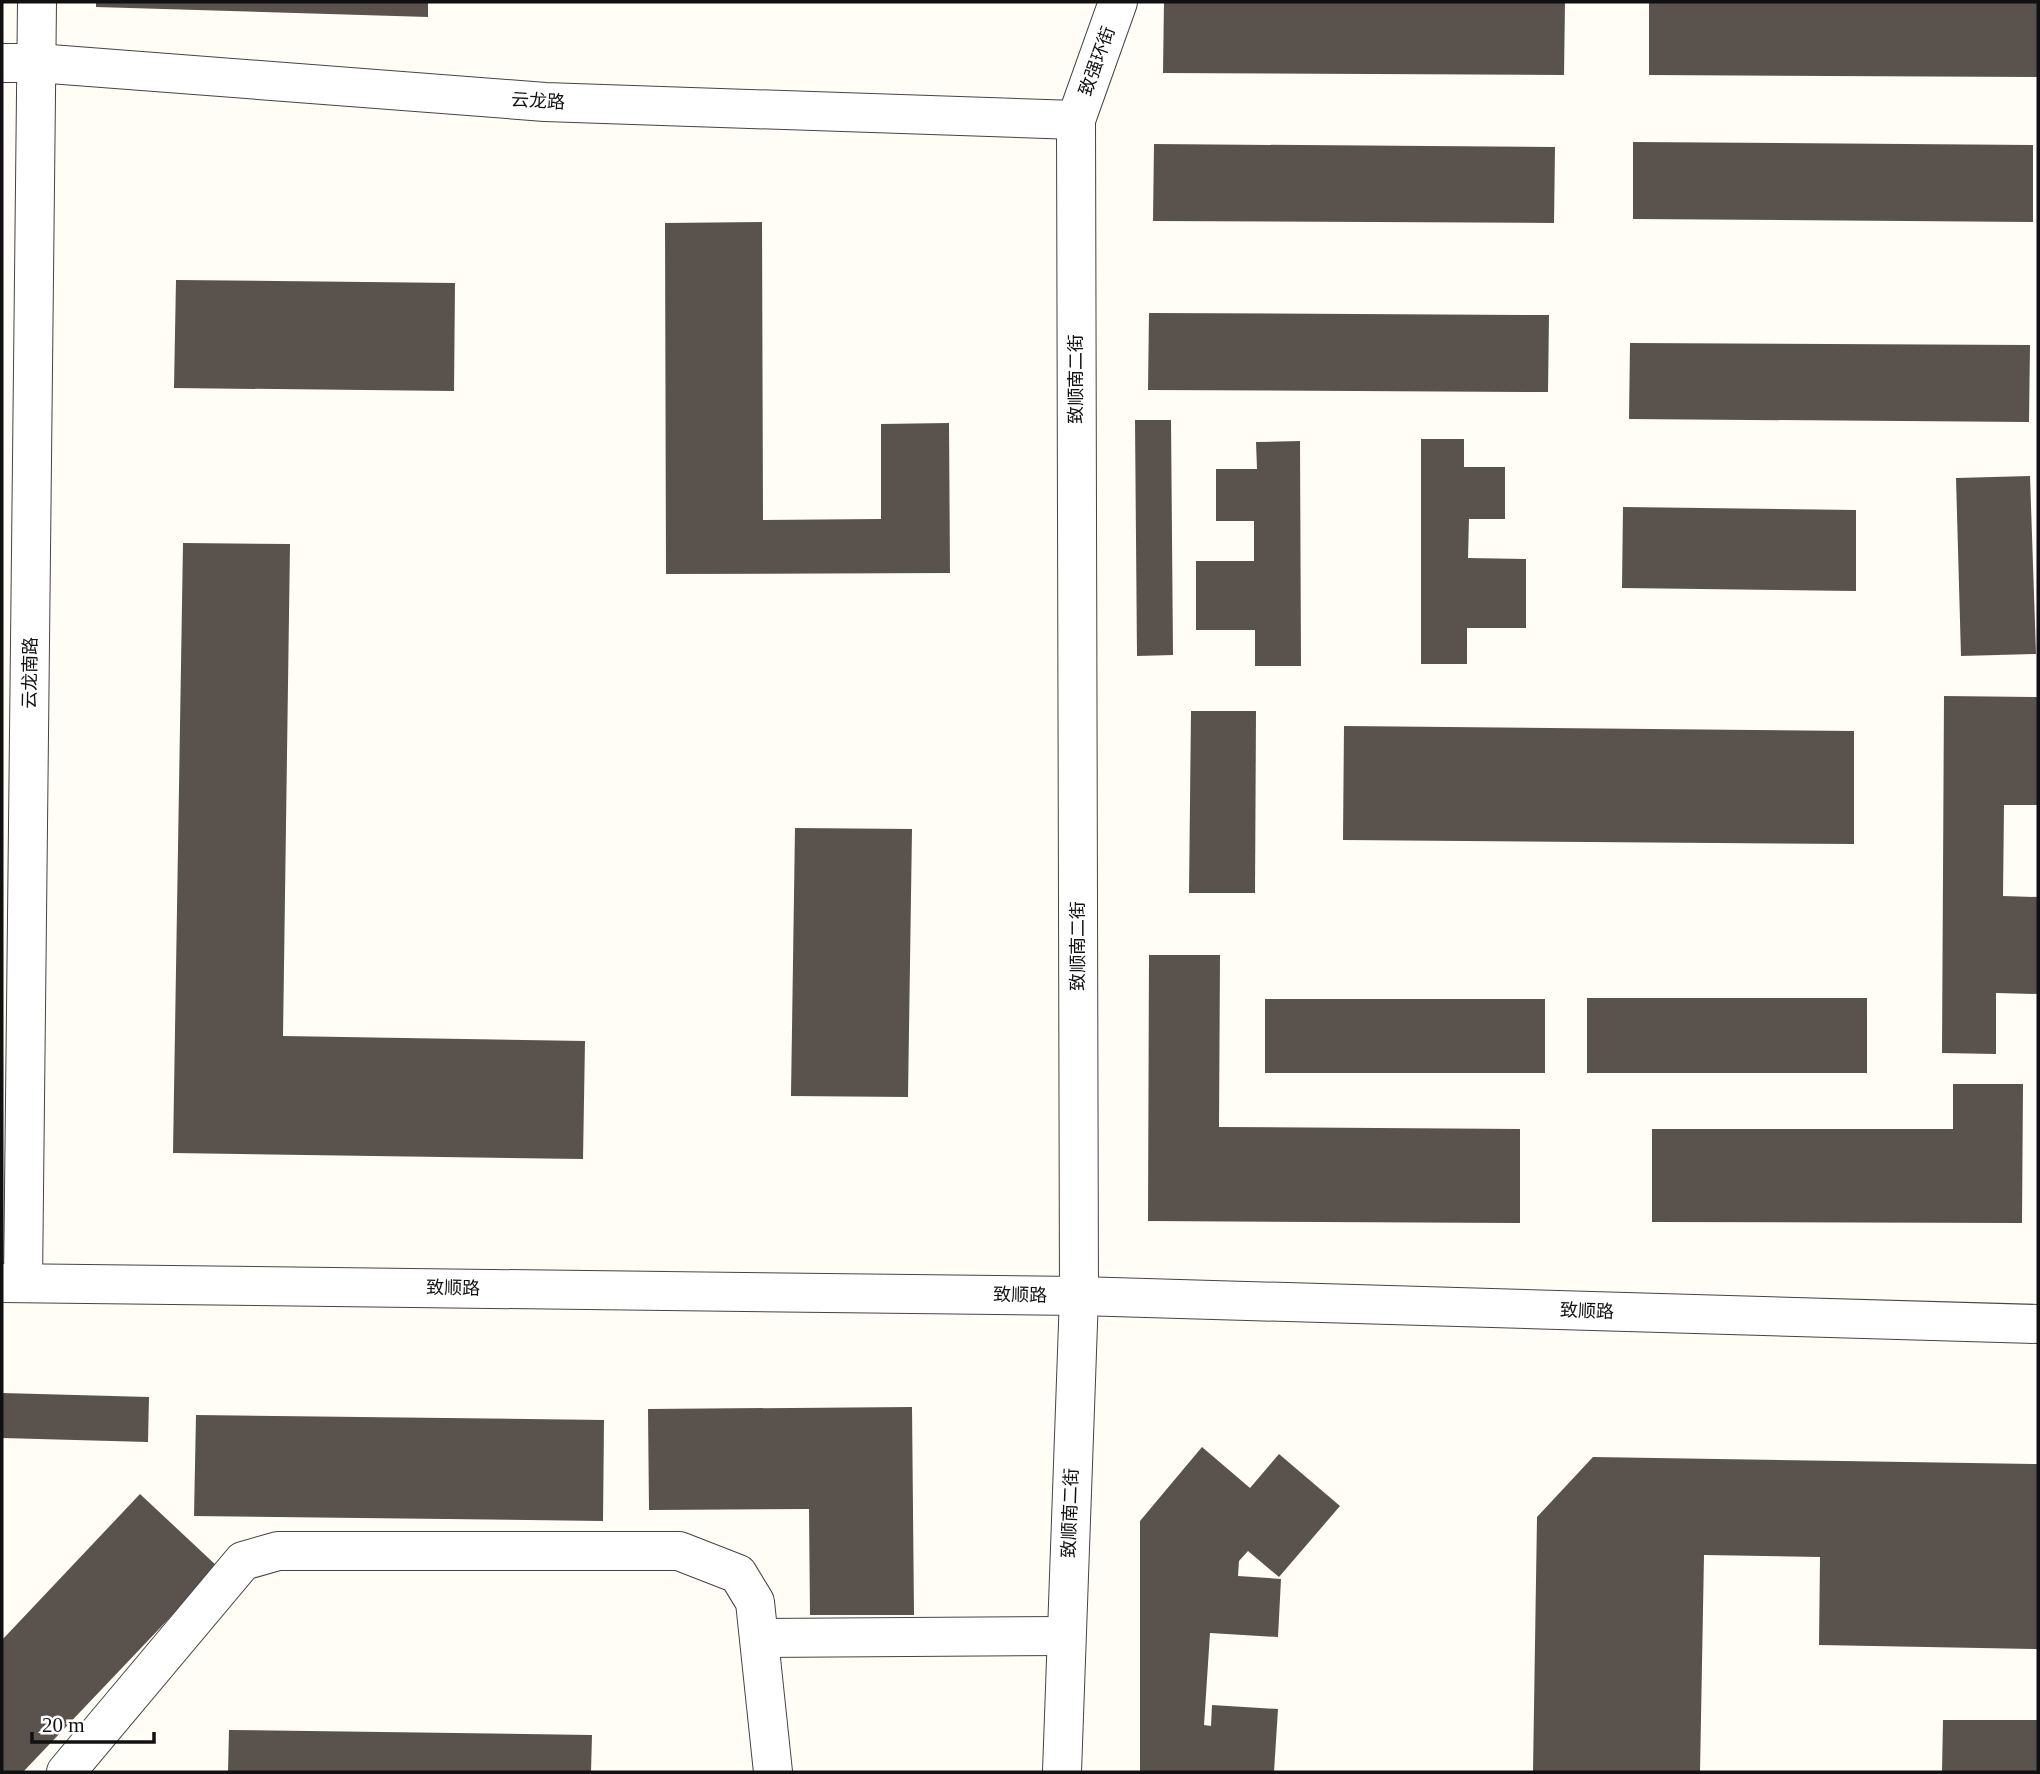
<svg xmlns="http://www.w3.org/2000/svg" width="2040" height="1774" viewBox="0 0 2040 1774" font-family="'Times New Roman','Noto Sans SC',serif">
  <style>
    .building { fill: #5a524d }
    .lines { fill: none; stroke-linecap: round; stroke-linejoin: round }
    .minor-casing { stroke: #444; stroke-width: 40 }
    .tertiary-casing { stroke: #444; stroke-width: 40 }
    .minor { stroke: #fff; stroke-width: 38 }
    .tertiary { stroke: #fff; stroke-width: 38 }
    .labels { text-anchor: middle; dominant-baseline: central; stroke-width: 7; stroke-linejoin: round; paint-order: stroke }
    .street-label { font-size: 18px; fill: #111; stroke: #fff }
  </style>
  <rect width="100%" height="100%" fill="#fffdf5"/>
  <g class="building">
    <path d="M96,2H428V17L96,7Z"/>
    <path d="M1164,2H1565L1564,75L1163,73Z"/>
    <path d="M1649,2H2038V77L1649,75Z"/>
    <path d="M1633,142L2033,145V222L1633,219Z"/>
    <path d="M1154,144L1555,147L1554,223L1153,221Z"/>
    <path d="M762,222L763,520L881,519V424L949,423L950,573L666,574L665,223Z"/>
    <path d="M176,280L455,283L454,391L174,388Z"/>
    <path d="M1149,313L1549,315L1548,392L1148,390Z"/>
    <path d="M1630,343L2030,345L2029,422L1629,419Z"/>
    <path d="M1135,420H1171L1173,655L1137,656Z"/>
    <path d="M1421,439H1464V467H1505V519H1469L1468,558L1526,559V628H1467V664H1421Z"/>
    <path d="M1300,441L1301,666H1255V630H1196V561H1254V521H1216V469H1257L1256,442Z"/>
    <path d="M2030,476L2036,654L1961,656L1956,478Z"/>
    <path d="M1623,507L1856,510V591L1622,588Z"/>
    <path d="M183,543L290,544L283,1036L585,1041L583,1159L173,1153Z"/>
    <path d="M1944,696L2038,697V805H2004L2003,896L2038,897V994L1996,993V1054L1942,1053Z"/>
    <path d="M1191,711H1256L1255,893H1189Z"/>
    <path d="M1344,726L1854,731V844L1343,840Z"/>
    <path d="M795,828L912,829L908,1097L791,1096Z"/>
    <path d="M1149,955H1220L1219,1127L1520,1129V1223L1148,1221Z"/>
    <rect x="1587" y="998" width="280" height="75"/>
    <rect x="1265" y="999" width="280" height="74"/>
    <path d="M1953,1084H2023L2022,1223L1652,1222V1129H1953Z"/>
    <path d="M2,1393L149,1397L148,1442L2,1438Z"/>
    <path d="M912,1407L914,1615H810L809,1509L649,1510L648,1409Z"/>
    <path d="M196,1415L604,1420L603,1521L194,1516Z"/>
    <path d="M1202,1447L1250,1488L1279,1454L1340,1506L1279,1577L1248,1551L1239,1561L1238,1576L1281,1579L1278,1637L1210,1633L1204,1725L1211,1726L1212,1705L1278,1709L1274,1772H1140V1521Z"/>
    <path d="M1593,1457L2038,1464V1649L1819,1645L1820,1557L1704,1555L1700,1772H1533L1537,1517Z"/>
    <path d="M140,1494L218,1567L23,1772H2V1640Z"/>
    <path d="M1943,1720H2038V1772H1942Z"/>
    <path d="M229,1730L592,1735L591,1772H228Z"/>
  </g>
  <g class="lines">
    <g class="minor-casing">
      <g id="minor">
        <path d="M2,63H37L545,102L1076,120"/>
        <path d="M23,1283L37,2"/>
        <path d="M759,1638L1065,1636"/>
        <path d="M66,1772L243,1561L278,1551H679L738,1574L755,1602L773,1772"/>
        <path d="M1062,1772L1079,1296L1076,120L1118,2"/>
      </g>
    </g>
    <g class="tertiary-casing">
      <path id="tertiary" d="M2,1283L1079,1296L2038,1324"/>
    </g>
    <use href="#minor" class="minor"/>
    <use href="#tertiary" class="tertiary"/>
  </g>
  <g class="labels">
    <g class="street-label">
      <text transform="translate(1097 61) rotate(-70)">致强环街</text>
      <text transform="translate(538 101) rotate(3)">云龙路</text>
      <text transform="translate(1076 379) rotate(-90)">致顺南二街</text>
      <text transform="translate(30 673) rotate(-89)">云龙南路</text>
      <text transform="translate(1078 946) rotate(-90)">致顺南二街</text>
      <text transform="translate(453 1288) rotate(1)">致顺路</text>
      <text transform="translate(1020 1295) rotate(1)">致顺路</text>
      <text transform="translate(1587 1311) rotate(2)">致顺路</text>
      <text transform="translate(1070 1513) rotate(-88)">致顺南二街</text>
    </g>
  </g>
  <rect width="2040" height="1774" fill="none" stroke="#111111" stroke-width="7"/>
  <path d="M32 1732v10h122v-10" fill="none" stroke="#111111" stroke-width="3.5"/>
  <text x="42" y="1732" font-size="21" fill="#111111" stroke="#ffffff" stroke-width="5" paint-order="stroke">20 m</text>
</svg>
